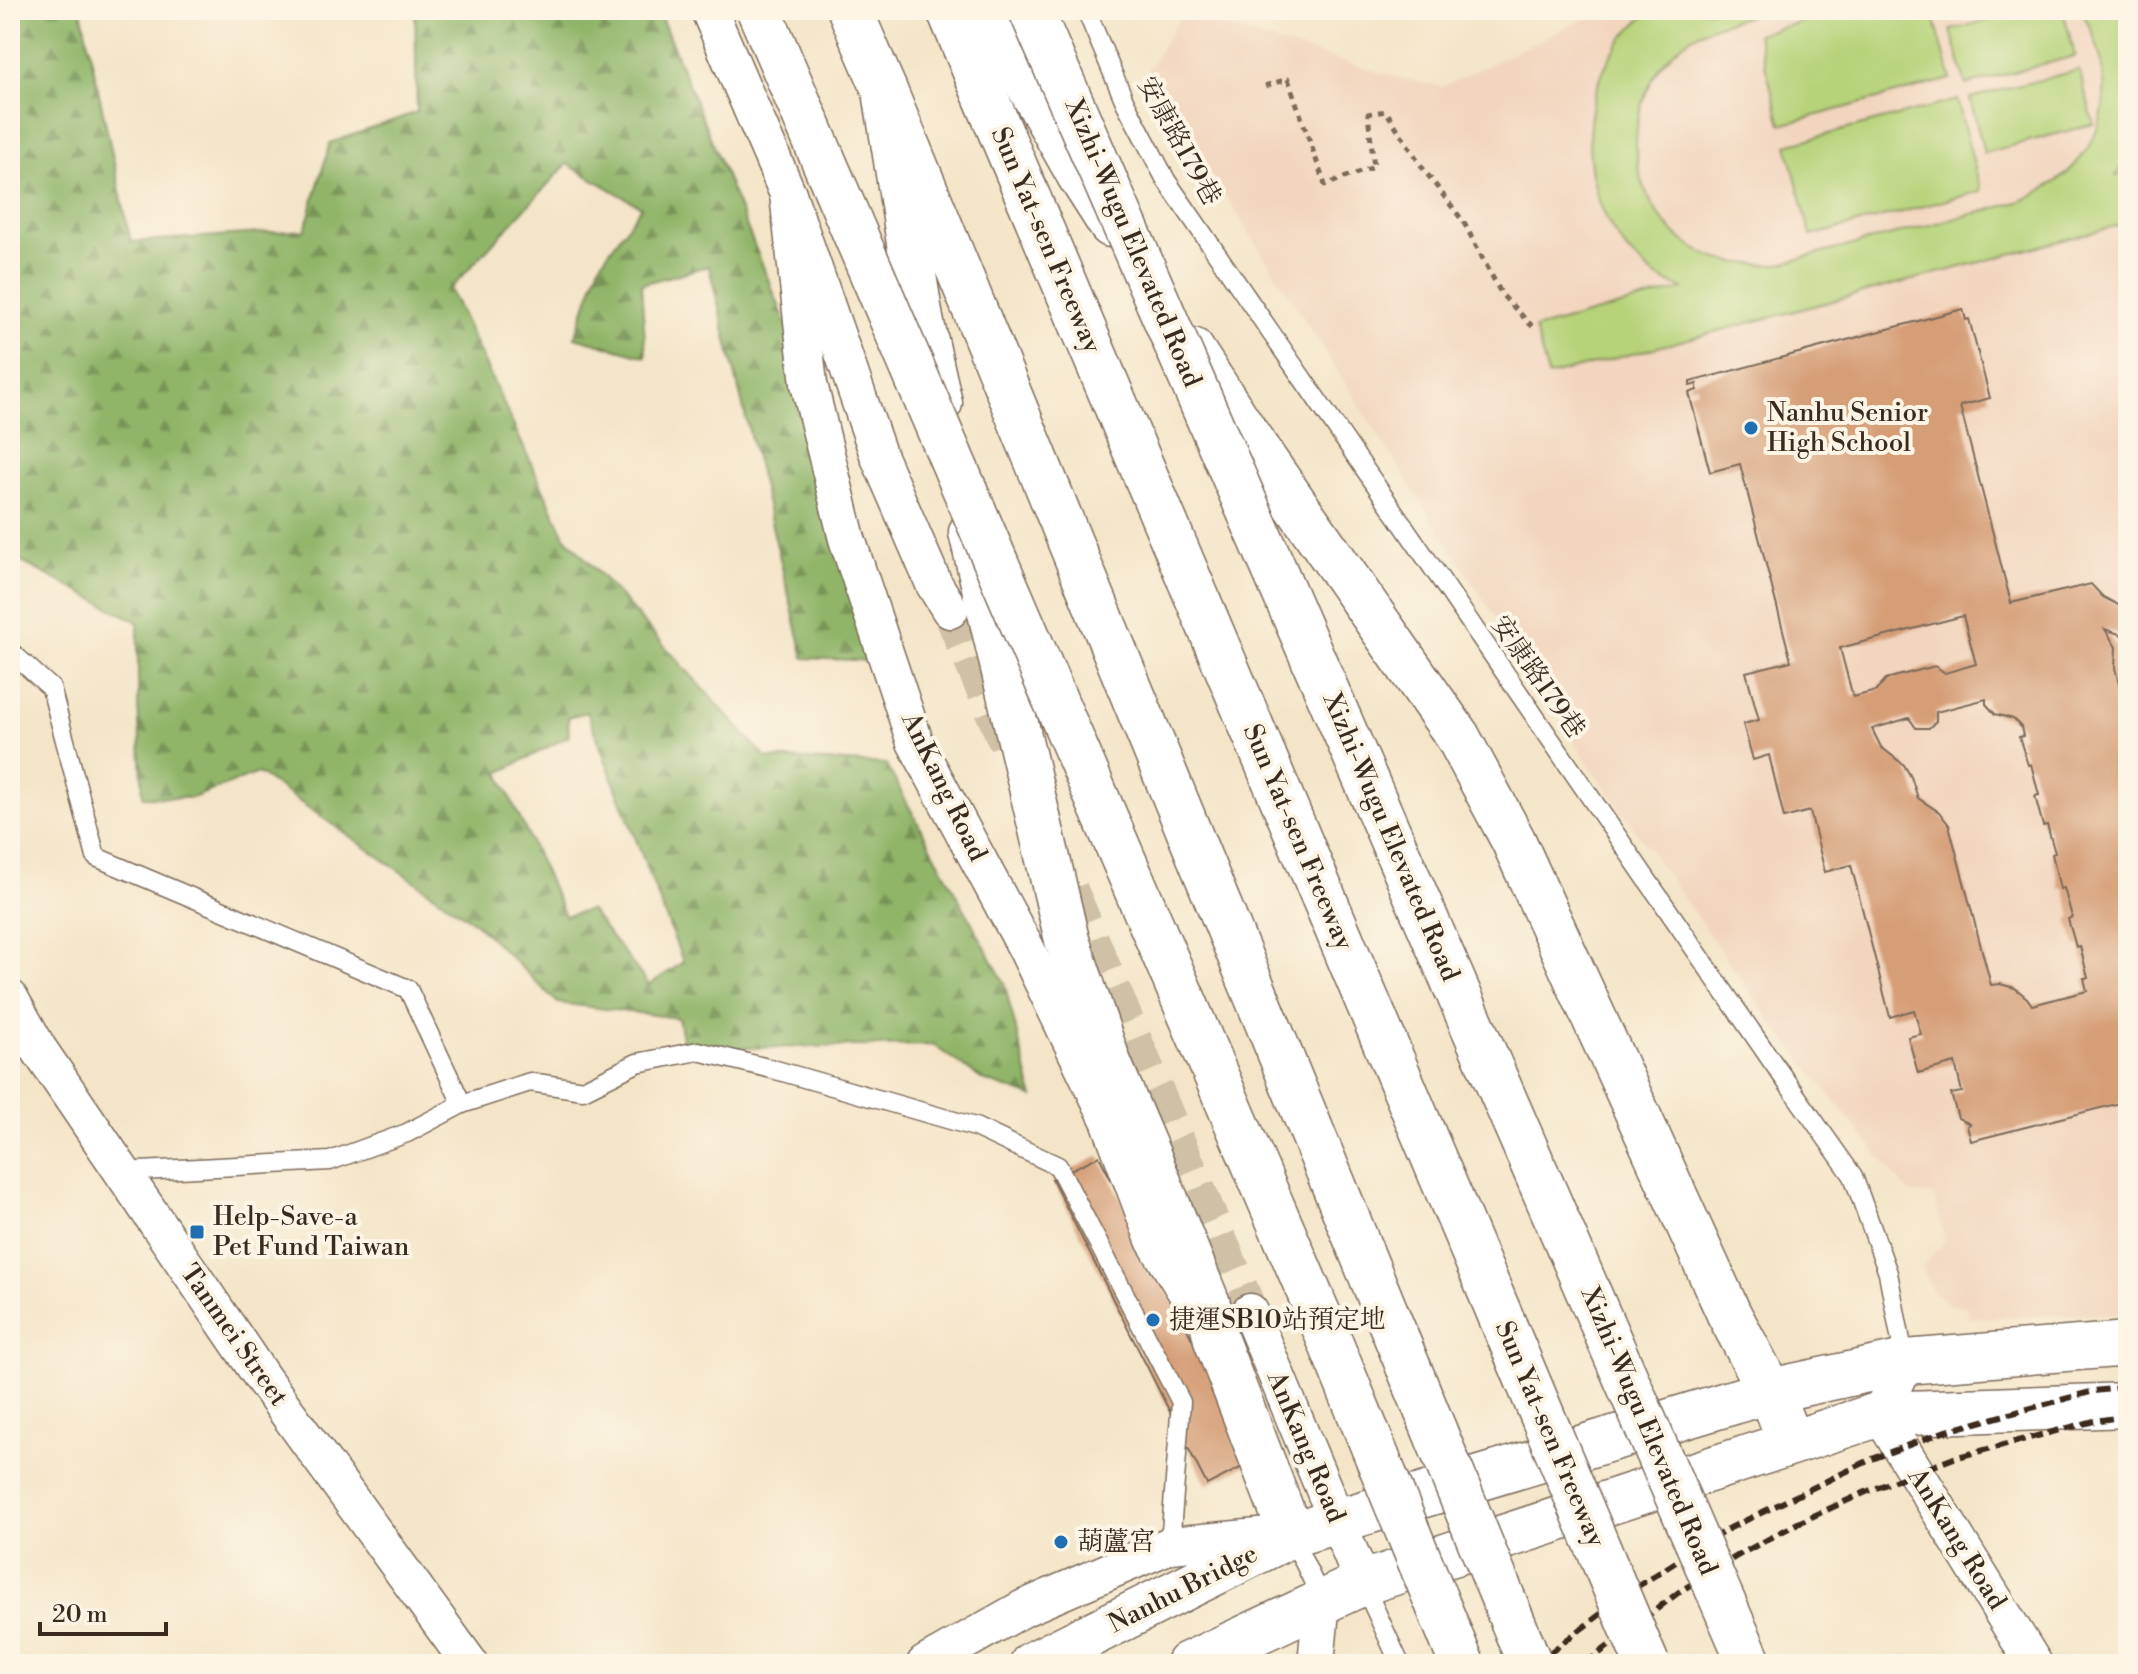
<svg xmlns="http://www.w3.org/2000/svg" width="2138" height="1674" viewBox="0 0 2138 1674" font-family="'Libre Bodoni','Noto Serif TC',serif">
  <style>
    .built { fill: #f2d5be }
    .grass { fill: #b6d379; stroke: #787e4c; stroke-width: 2 }
    .forest { fill: url(#forest-firs); stroke: #667044; stroke-width: 2; fill-rule: evenodd }
    .building { fill: #d59e77; fill-rule: evenodd }
    .lines { fill: none; stroke-linecap: round; stroke-linejoin: round }
    .street-tunnel { stroke: #cfc0a6; stroke-width: 36; stroke-dasharray: 36 18; stroke-linecap: butt }
    .lane-casing { stroke: #7c6b5a; stroke-width: 21 }
    .street-casing { stroke: #7c6b5a; stroke-width: 39 }
    .secondary-casing { stroke: #7c6b5a; stroke-width: 47 }
    .highway-casing { stroke: #7c6b5a; stroke-width: 47 }
    .path { stroke: #7c6b5a; stroke-width: 5; stroke-dasharray: 6 6; stroke-linecap: butt }
    .lane { stroke: #fff; stroke-width: 18 }
    .street { stroke: #fff; stroke-width: 36 }
    .secondary { stroke: #fff; stroke-width: 44 }
    .highway { stroke: #fff; stroke-width: 44 }
    .rail { stroke: #3b2a1e; stroke-width: 6; stroke-dasharray: 12 6; stroke-linecap: butt }
    .highway-bridge-casing { stroke: #7c6b5a; stroke-width: 47; stroke-linecap: butt }
    .highway-bridge { stroke: #fff; stroke-width: 44 }
    .poi-dot { fill: #1f6fb2; stroke: #fcf5e5; stroke-width: 3 }
    .labels { text-anchor: middle; dominant-baseline: central; stroke-width: 8; stroke-linejoin: round; paint-order: stroke }
    .street-label { font-size: 26px; fill: #3b2a1e; stroke: #fcf5e5 }
    .poi-label { font-size: 26px; fill: #3b2a1e; stroke: #fcf5e5; text-anchor: start }
  </style>
  <defs>
    <pattern id="forest-firs" width="22" height="20" patternUnits="userSpaceOnUse" patternTransform="scale(2)"><rect width="22" height="20" fill="#90b569"/><path d="M5 1l3.5 6h-7zM16 11l3.5 6h-7z" fill="#779356"/></pattern>
  </defs>
  <rect width="100%" height="100%" fill="#fcf5e5"/>
  <filter id="ink" filterUnits="userSpaceOnUse"><feTurbulence type="fractalNoise" baseFrequency=".0125" numOctaves="2"/><feDisplacementMap in="SourceGraphic" scale="16" xChannelSelector="R" yChannelSelector="G"/><feConvolveMatrix kernelMatrix="1 2 1 2 8 2 1 2 1" color-interpolation-filters="sRGB"/></filter>
  <filter id="wash" filterUnits="userSpaceOnUse"><feTurbulence type="fractalNoise" baseFrequency=".006" numOctaves="4" result="noise"/><feDisplacementMap in="SourceGraphic" scale="32" xChannelSelector="R" yChannelSelector="G"/><feGaussianBlur stdDeviation="1.8" result="paint"/><feColorMatrix in="noise" values="0 0 0 0 0 0 0 0 0 0 0 0 0 0 0 0 0 1.4 0 .05"/><feComposite in="paint" operator="in"/></filter>
  <g filter="url(#wash)">
    <rect width="100%" height="100%" fill="#f4e5c8"/>
    <path class="built" d="M1602,10H2128V1314L1969,1318L1966,1306L1951,1305L1933,1292L1921,1268L1945,1241L1934,1196L1908,1192L1775,1027L1592,769L1146,72L1182,14L1396,77L1442,87Z"/>
    <g class="grass">
      <path d="M1654,10H1773C1743,18 1706,24 1682,44C1615,100 1622,207 1699,251C1722,264 1750,264 1776,265L2022,201C2039,191 2060,182 2074,166C2117,119 2110,61 2081,10H2126L2128,14V156L2116,176L2128,174V223L1548,376L1535,329L1683,289C1674,284 1664,281 1655,276C1646,270 1636,259 1628,251C1569,184 1577,59 1654,10Z"/>
      <path d="M1845,10H1932L1951,79L1781,125L1757,34Z"/>
      <path d="M2027,10H2063L2075,56L1966,85L1951,30Z"/>
      <path d="M2079,70L2094,124L1984,153L1970,98Z"/>
      <path d="M1957,100L1981,191L1811,236L1787,145Z"/>
    </g>
    <path class="forest" d="M10,10H81L131,242L305,230L330,143L417,112L415,10H658L800,357L874,661L804,658L709,266L641,284L646,357L575,337L600,264L641,207L567,164L450,289L565,536L766,758L886,764L1004,982L1033,1097L983,1080L933,1045L684,1049L678,1018L558,1003L475,923L258,773L192,798L143,797L138,703V622L10,556ZM587,712L683,962L649,985L590,910L565,916L499,773L569,736L568,717Z"/>
    <g id="blocks">
      <g class="building">
        <path d="M1963,309L1966,320L1969,319L1990,398L1960,406L2011,603L2091,584L2103,597L2128,610V637L2105,629L2116,647L2115,668L2128,719V1101L1971,1141L1967,1126L1970,1124L1958,1118L1951,1094L1962,1092L1955,1063L1918,1073L1908,1037L1921,1034L1914,1010L1890,1017L1851,865L1825,872L1810,811L1784,818L1769,755L1753,760L1743,724L1759,720L1746,672L1791,661L1740,464L1710,472L1689,393L1697,390V384L1690,386V382ZM1963,616L1976,664L1945,673L1935,666L1886,679L1876,691L1853,697L1840,648ZM1986,699V704L1995,714L2013,719L2021,727L2023,736L2019,737L2028,765L2031,764L2039,795L2035,796L2043,826L2047,825L2055,853L2052,854L2060,889L2064,888L2072,917L2068,919L2076,947L2080,946L2088,978H2084L2087,991L2032,1005L2027,998L2015,988L2000,984L1991,985L1949,825L1939,812L1918,798L1911,777L1904,765L1881,747L1872,729L1909,718L1916,728H1929L1936,721V712Z"/>
        <path d="M1099,1156L1254,1461L1207,1485L1052,1179Z"/>
      </g>
    </g>
  </g>
  <g filter="url(#ink)">
    <use href="#blocks" fill-opacity="0" stroke="#7c6b5a" stroke-width="2"/>
    <g class="lines">
      <g class="street-tunnel">
        <path d="M950,610L1007,744"/>
        <path d="M1070,890L1250,1312"/>
      </g>
      <g class="lane-casing">
        <g id="lane">
          <path d="M1086,10L1125,102L1166,180L1771,1060L1853,1176L1888,1273L1905,1362"/>
          <path d="M10,651L51,688L96,857L408,989L462,1104"/>
          <path d="M121,1172L330,1161L407,1133L462,1104L530,1082L583,1090L637,1063L698,1051L776,1070L975,1127L1058,1166L1181,1402L1170,1545"/>
          <path d="M1291,1535L1322,1600"/>
          <path d="M1363,1583L1400,1664"/>
        </g>
      </g>
      <g class="street-casing">
        <g id="street">
          <path d="M709,10L788,194L879,457L934,584L950,610"/>
          <path d="M788,194L809,384L847,539L915,742L1026,948L1109,1120L1154,1240L1194,1305"/>
          <path d="M10,998L38,1048L263,1379L470,1664"/>
          <path d="M1250,1312L1363,1583"/>
          <path d="M1905,1362L1880,1414L2034,1664"/>
          <path d="M925,1664L1024,1608L1170,1545L1281,1535"/>
          <path d="M1316,1664L1322,1600"/>
        </g>
      </g>
      <g class="secondary-casing">
        <g id="secondary">
          <path d="M1032,1664L1291,1535L1770,1391L1905,1362L2128,1344"/>
          <path d="M1188,1664L1363,1583L1880,1414L2128,1405"/>
        </g>
      </g>
      <g class="highway-casing">
        <g id="highway">
          <path d="M850,10L885,91L1408,1366"/>
          <path d="M949,10L1505,1327"/>
          <path d="M986,10L1079,175L1111,225"/>
          <path d="M885,91L921,319L940,403"/>
          <path d="M1192,350L1254,445L1458,737L1513,840L1729,1314L1770,1391L1790,1442"/>
          <path d="M971,532L1067,940L1109,1063L1149,1157L1208,1304L1216,1340L1291,1535"/>
        </g>
      </g>
      <g class="path">
        <path d="M1384,10C1410,17 1439,19 1465,10"/>
        <path d="M1265,86L1288,79L1325,185L1374,167L1368,114L1386,111L1424,170L1463,221L1502,295L1535,329"/>
      </g>
      <use href="#lane" class="lane"/>
      <use href="#street" class="street"/>
      <use href="#secondary" class="secondary"/>
      <use href="#highway" class="highway"/>
      <g class="rail">
        <path d="M1535,1664L1635,1588L1728,1529L1872,1459L1943,1432L2094,1391L2128,1387"/>
        <path d="M1585,1664L1679,1592L1737,1556L1798,1523L1866,1492L1954,1458L2094,1421L2128,1416"/>
      </g>
      <g class="highway-bridge-casing">
        <g id="highway-bridge">
          <path d="M759,10L1324,1327L1462,1664"/>
          <path d="M1031,10L1750,1664"/>
          <path d="M1505,1327L1647,1664"/>
          <path d="M1408,1366L1530,1664"/>
        </g>
      </g>
      <use href="#highway-bridge" class="highway-bridge"/>
    </g>
  </g>
  <g class="poi-dot">
    <circle cx="1751" cy="428" r="8"/>
    <rect x="189" y="1224" width="16" height="16" rx="4"/>
    <circle cx="1153" cy="1320" r="8"/>
    <circle cx="1061" cy="1542" r="8"/>
  </g>
  <g class="labels">
    <g class="street-label">
      <text transform="translate(1179 141) rotate(61)">安康路179巷</text>
      <text transform="translate(1046 240) rotate(67)">Sun Yat-sen Freeway</text>
      <text transform="translate(1133 243) rotate(67)">Xizhi-Wugu Elevated Road</text>
      <text transform="translate(1538 677) rotate(55)">安康路179巷</text>
      <text transform="translate(944 787) rotate(64)">AnKang Road</text>
      <text transform="translate(1298 837) rotate(67)">Sun Yat-sen Freeway</text>
      <text transform="translate(1391 837) rotate(67)">Xizhi-Wugu Elevated Road</text>
      <text transform="translate(234 1335) rotate(55)">Tanmei Street</text>
      <text transform="translate(1649 1431) rotate(67)">Xizhi-Wugu Elevated Road</text>
      <text transform="translate(1550 1434) rotate(67)">Sun Yat-sen Freeway</text>
      <text transform="translate(1306 1447) rotate(67)">AnKang Road</text>
      <text transform="translate(1957 1539) rotate(58)">AnKang Road</text>
      <text transform="translate(1183 1589) rotate(-27)">Nanhu Bridge</text>
    </g>
    <g class="poi-label">
      <text x="1767" y="413">Nanhu Senior<tspan x="1767" dy="30">High School</tspan></text>
      <text x="213" y="1217">Help-Save-a<tspan x="213" dy="30">Pet Fund Taiwan</tspan></text>
      <text x="1169" y="1320">捷運SB10站預定地</text>
      <text x="1077" y="1542">葫蘆宮</text>
    </g>
  </g>
  <rect width="2138" height="1674" fill="none" stroke="#fcf5e5" stroke-width="40"/>
  <path d="M40 1622v12h126v-12" fill="none" stroke="#3b2a1e" stroke-width="4"/>
  <text x="52" y="1622" font-size="24" fill="#3b2a1e" stroke="#fcf5e5" stroke-width="6" paint-order="stroke">20 m</text>
</svg>
